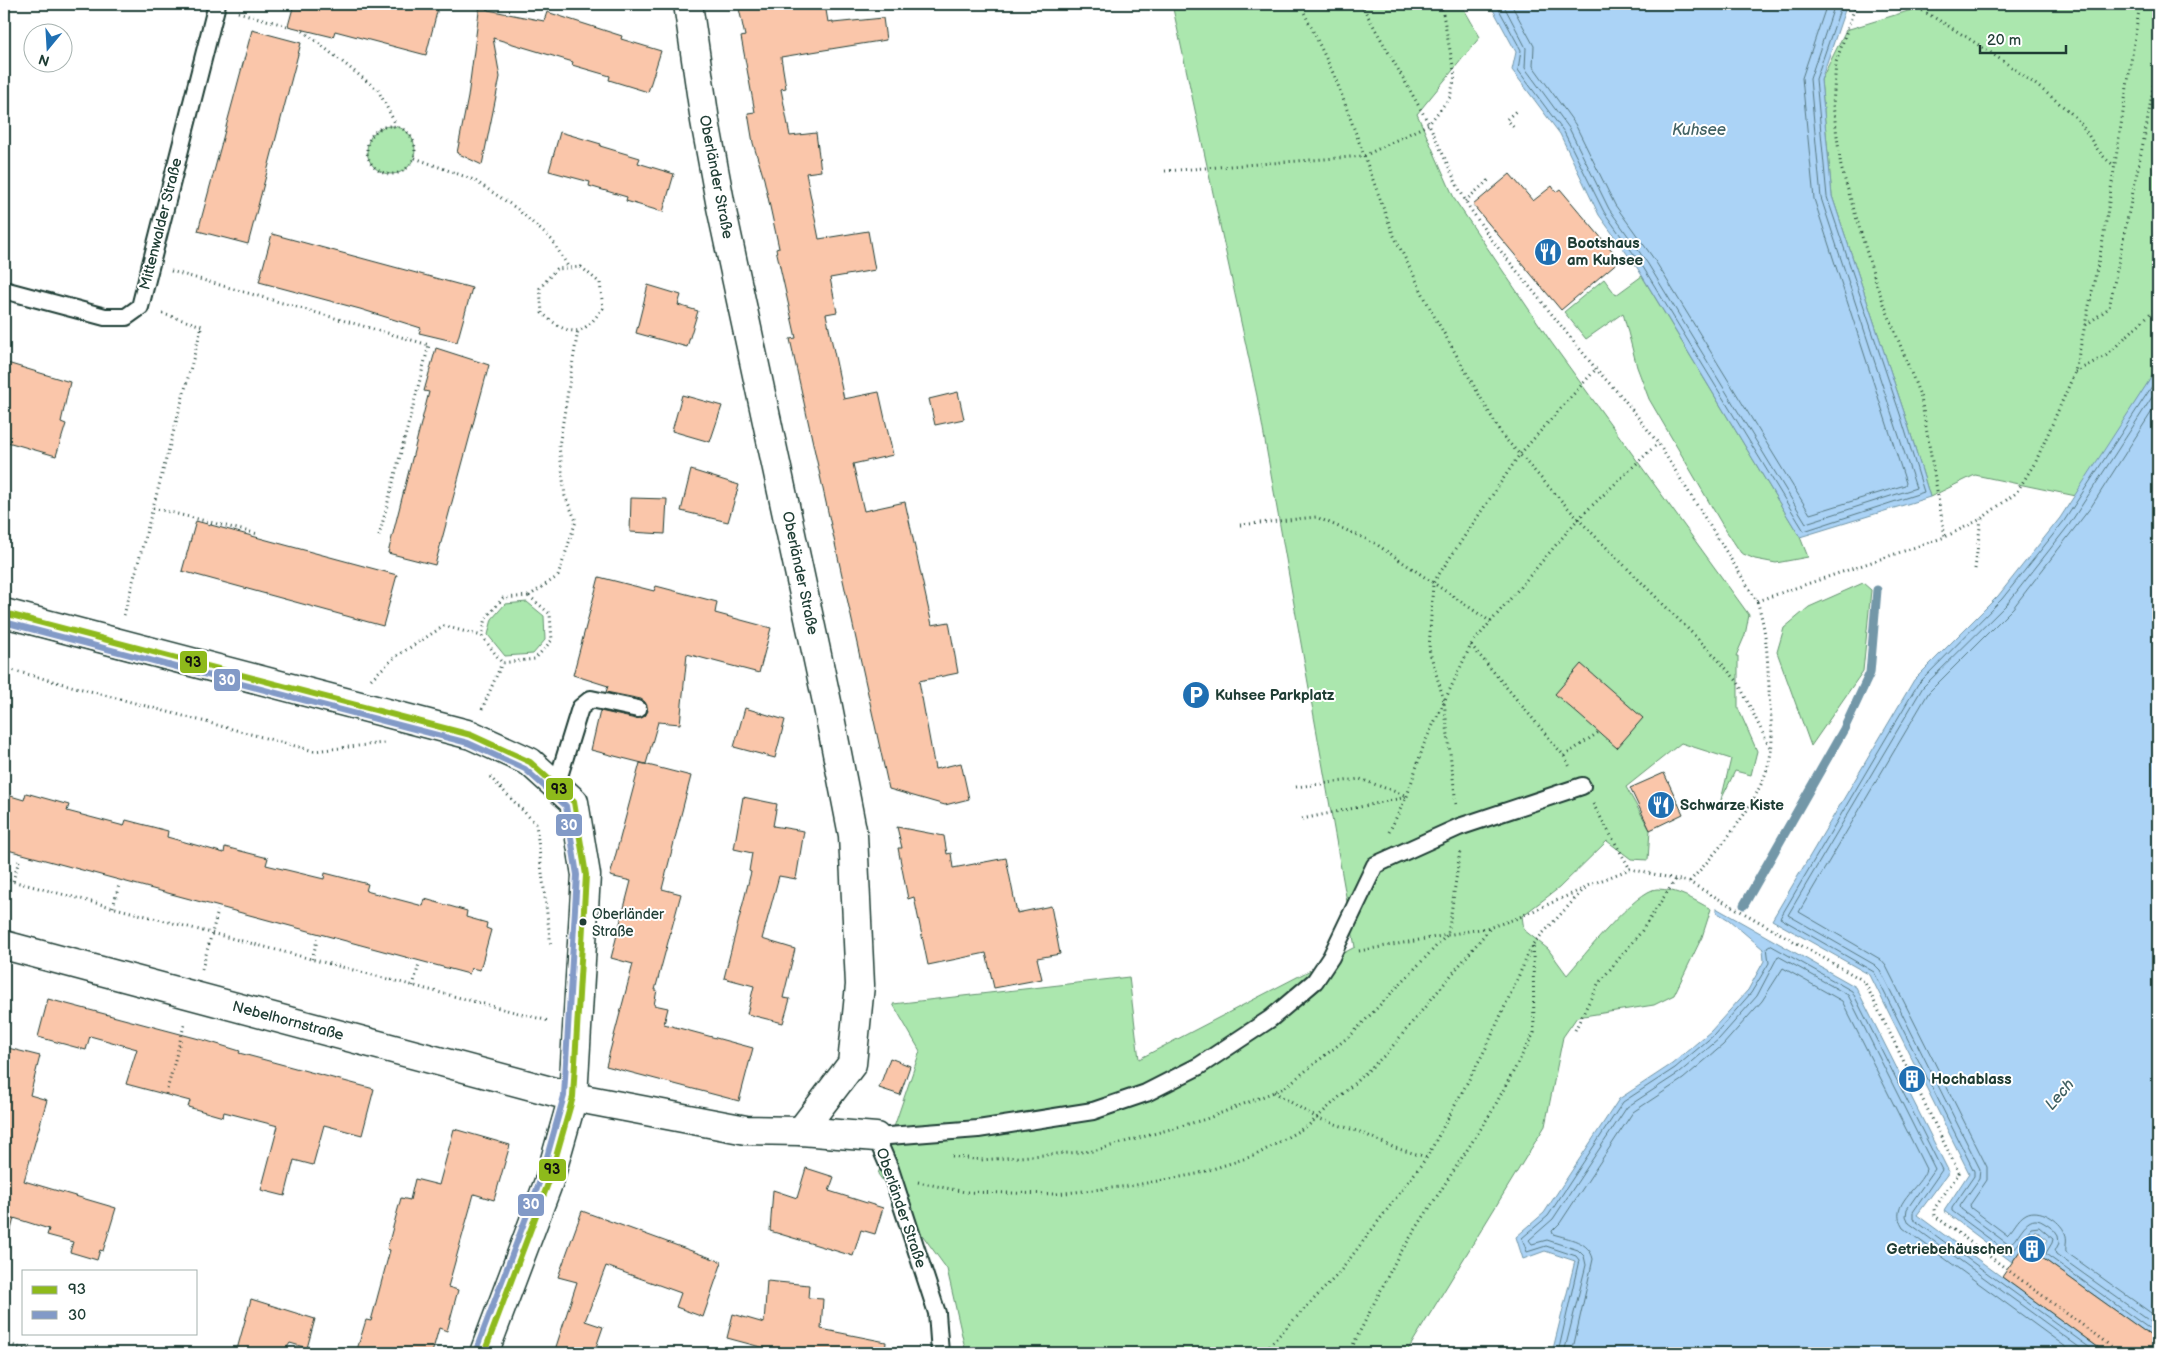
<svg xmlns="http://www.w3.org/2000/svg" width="2162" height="1357" viewBox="0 0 2162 1357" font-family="'Balsamiq Sans',sans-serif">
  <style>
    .green { fill: #abe7ae; stroke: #659271 }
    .water { fill: #abd3f6; stroke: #7397a8 }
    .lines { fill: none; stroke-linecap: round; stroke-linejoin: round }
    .shore { stroke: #577982; stroke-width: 1 }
    .stream { stroke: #7397a8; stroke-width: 9 }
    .building { fill: #fac6aa; stroke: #1f3d34 }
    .service-casing { stroke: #1f3d34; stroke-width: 20 }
    .minor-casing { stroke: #1f3d34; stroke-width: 31 }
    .path { stroke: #1f3d34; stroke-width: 3; stroke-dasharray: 1 4; stroke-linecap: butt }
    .service { stroke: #fff; stroke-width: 16 }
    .minor { stroke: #fff; stroke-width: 28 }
    .bus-1-casing { stroke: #fff; stroke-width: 10 }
    .bus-2-casing { stroke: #fff; stroke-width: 10 }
    .bus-1 { stroke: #8eba1b; stroke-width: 6 }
    .bus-2 { stroke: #829ac7; stroke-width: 6 }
    .bus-dot { fill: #1f3d34; stroke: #fff; stroke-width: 2 }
    .labels { text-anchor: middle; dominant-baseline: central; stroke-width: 4; stroke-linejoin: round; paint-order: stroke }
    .bus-label { font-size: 14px; fill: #1f3d34; stroke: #fff; text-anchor: start }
    .street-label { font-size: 15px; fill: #1f3d34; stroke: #fff }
    .poi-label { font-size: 15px; font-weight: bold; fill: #1f3d34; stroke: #fff; text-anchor: start }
    .water-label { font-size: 16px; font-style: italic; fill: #426264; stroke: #fff }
    .line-badge { stroke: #fff; stroke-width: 2 }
    .badge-label { font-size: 14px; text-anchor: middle; font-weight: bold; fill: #fff }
    .pale-badge-label { font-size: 14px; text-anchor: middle; font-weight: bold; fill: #111 }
  </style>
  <rect width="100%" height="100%" fill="#fff"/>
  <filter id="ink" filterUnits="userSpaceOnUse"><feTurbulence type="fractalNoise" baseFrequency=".02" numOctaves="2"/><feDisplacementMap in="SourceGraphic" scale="10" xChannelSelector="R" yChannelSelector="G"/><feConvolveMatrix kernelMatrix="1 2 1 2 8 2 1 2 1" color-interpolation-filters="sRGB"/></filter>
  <g filter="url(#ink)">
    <g class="green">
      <path d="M1172,4H1461L1480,37L1417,114L1455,200L1551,342L1749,615L1745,635L1736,656H1738V708L1757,751L1751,775L1735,771L1721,800L1731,759L1681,743L1626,787L1650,830L1648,860L1631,859L1607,841L1559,888L1522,916L1524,930L1548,949L1567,975C1582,958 1637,889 1657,889C1677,889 1694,900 1711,909L1702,937L1674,995L1654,1005L1577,1017L1563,1037L1545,1126L1406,1353H966L947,1269L878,1174L920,1051L893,1004L1129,977L1139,1059L1355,947L1257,396Z"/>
      <path d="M1919,4H2158V367L2076,496L1975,475L1930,497L1904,412L1832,196L1821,80L1846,30L1918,8Z"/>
      <circle cx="391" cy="150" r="24"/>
      <path d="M1642,276L1800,537L1808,557L1776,563L1755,559L1741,553L1723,526L1649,399L1637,367L1623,313L1586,339L1564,312L1604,279L1616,295Z"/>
      <path d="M1863,583L1871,590L1863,671L1811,746L1777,652L1784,628L1809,607Z"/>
      <path d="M527,602L544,616L545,640L533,654L505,656L488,635L492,619L505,604Z"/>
    </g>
    <g class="water">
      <path d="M1490,4H1847L1821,80L1832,196L1904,412L1930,497L1800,537L1638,269L1599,215L1560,134L1512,70L1516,52Z"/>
      <path d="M2158,367V1341L2038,1255L2048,1240L2035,1230L2012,1262L1944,1211L1969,1173L1870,975L1772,920L1914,680L1998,596L2060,518Z"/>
      <path d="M1716,908L1856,987L1949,1172L1917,1215L2103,1351L2102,1353H1552L1575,1261L1545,1251L1523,1259L1516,1237L1544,1213L1619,1099L1672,1064L1711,1031L1748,990L1764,961L1763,949L1729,920L1716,912Z"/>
    </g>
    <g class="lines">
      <g class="shore">
        <path d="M1496,4L1521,50L1518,70L1564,132L1604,212L1643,267L1804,531L1924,492L1900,414L1827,197L1816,79L1842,4"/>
        <path d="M1503,4L1526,48L1525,68L1569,128L1609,209L1648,264L1806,523L1916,488L1821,198L1810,79L1835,4"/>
        <path d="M1511,4L1534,46L1533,66L1575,124L1615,205L1654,259L1810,514L1905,485L1906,483L1814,199L1802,78L1827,4"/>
        <path d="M2158,377L2064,521L2002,599L1918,684L1780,918L1874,972L1974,1171V1176L1952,1208V1211L2010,1254L2031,1228L2039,1227L2053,1239L2052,1243L2046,1253L2047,1255L2158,1335"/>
        <path d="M2158,388L2069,525L2007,604L1923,687L1788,915L1875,965L1880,970L1980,1169L1979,1179L1960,1206L1961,1209L2009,1245C2020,1238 2026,1211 2044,1223C2049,1226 2055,1230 2058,1236L2059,1243L2055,1251L2056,1254L2158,1327"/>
        <path d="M2158,402L2091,507L2013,608L1929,692L1799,912L1880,959L1886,966L1987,1167V1180L1970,1205L1971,1208L2007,1235C2014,1229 2017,1219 2026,1214C2039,1207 2060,1220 2065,1233C2068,1239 2065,1246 2066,1252L2158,1318"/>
        <path d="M1558,1353L1579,1260L1576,1256L1546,1246L1527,1252L1522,1238L1548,1216L1623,1102L1675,1068L1714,1035L1751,993L1769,963L1767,947L1770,945L1852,991L1942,1170L1913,1212V1219L2097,1353"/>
        <path d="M1564,1353L1586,1265L1584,1256L1578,1250L1547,1240L1532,1244L1529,1240L1553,1219L1627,1107L1679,1073L1719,1039L1757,996L1778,956L1848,995L1935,1169L1907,1209L1906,1216L1909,1223L2087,1353"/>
        <path d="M1572,1353L1593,1259C1589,1241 1569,1239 1553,1234L1552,1231L1560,1223L1633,1112L1683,1079L1723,1045L1762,1001L1783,968L1842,1001L1926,1169C1921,1188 1887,1204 1903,1228L2074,1353"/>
      </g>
      <path class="stream" d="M1744,905L1844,729L1870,673L1877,590"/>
    </g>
    <g class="building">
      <path d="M294,4H439L426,55L335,31L333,37L288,26Z"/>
      <path d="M480,4H486L488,10L544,21L547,12L622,36L621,39L661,51L648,92L609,80L610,76L572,65L573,62L493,38L500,77L482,165L457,153L468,97Z"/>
      <path d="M738,4H825L828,22L833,21V23L883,18L886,40L781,57L786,88L781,89L790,136L816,133L821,171L806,173L819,239L868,231L875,270L830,278L837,312L826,314L844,399L879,392L893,455L853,464L864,511L905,502L932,625L949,622L958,673L919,681L935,769L961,763L969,799L945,805L889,789L790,339L796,338L776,249L779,248L764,179L753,143L748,113L755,112L741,37L745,36Z"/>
      <path d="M252,30L301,43L248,244L198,231Z"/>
      <path d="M560,132L601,144L600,146L640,158L638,163L674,174L663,212L626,201L627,197L589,186L590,182L549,171Z"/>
      <path d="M1510,174L1533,201L1552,186L1556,192L1560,189L1620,260L1561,310L1473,205Z"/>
      <path d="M272,234L472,288L457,342L419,333L421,328L360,309L259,282Z"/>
      <path d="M648,285L681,295L678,305L698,311L687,347L636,333Z"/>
      <path d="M436,348L489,365L435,565L388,553L429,392L424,391Z"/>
      <path d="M4,362L70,382L61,422L66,424L56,456L4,441Z"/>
      <path d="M958,392L964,419L935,425L929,399Z"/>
      <path d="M682,395L722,406L710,442L672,431Z"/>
      <path d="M691,470L739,485L728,522L681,511Z"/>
      <path d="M631,498L667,499L665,534L630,532Z"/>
      <path d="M196,521L397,575L383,626L182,571Z"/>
      <path d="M599,577L654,591L656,586L717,602L715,613L771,628L759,673L687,654L680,724L658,722L646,764L591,750L600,711L636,719L645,716L648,711L645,702L641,699L606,692L608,686L573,675Z"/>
      <path d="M1581,664L1643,718L1617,748L1555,694Z"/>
      <path d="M745,708L785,720L775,758L734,747Z"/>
      <path d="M640,763L691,776L662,889L681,894L655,990H657L654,1005L668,1008L664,1024L753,1048L739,1101L606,1066L633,964L611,958L631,881L610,876Z"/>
      <path d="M1664,773L1683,814L1650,830L1630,788Z"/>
      <path d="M26,793L69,805L67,811L124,826L126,820L168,831L167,837L224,853L225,847L268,858L266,865L324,879L325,873L368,884L366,891L423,906L425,899L467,911L466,917L487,923L486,928L491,930L480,970L471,968L469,974L439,966L4,849V794L24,800Z"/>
      <path d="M743,797L777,804L773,826L804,831L796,879L779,876L762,939L795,949L783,998L790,999L783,1023L747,1014L754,986L724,978L751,872L749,871L752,853L734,849Z"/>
      <path d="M897,827L944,836L947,854L951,853L953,868L1006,858L1017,913L1051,906L1060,954L1037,958L1042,979L994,988L986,953L928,965L914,897L908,899L898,848H902Z"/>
      <path d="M48,999L207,1041L240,1051L239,1053L374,1089L362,1135L324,1125L313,1165L294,1160L285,1196L261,1190L278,1126L224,1112L223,1117L188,1107L190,1101L126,1084L137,1049L90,1036L86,1050L38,1037Z"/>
      <path d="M4,1047L40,1056L30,1095L47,1100L24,1181L116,1208L103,1251L100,1250L97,1260L70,1252L73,1242L47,1235L49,1229L14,1218L11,1230L4,1229Z"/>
      <path d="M890,1058L910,1066L900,1095L879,1088Z"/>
      <path d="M454,1129L510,1145L494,1200L474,1194L448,1287L458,1290L447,1331L439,1328L432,1353H356L366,1320L371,1321L390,1250L387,1249L401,1198L410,1200L415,1179L439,1185Z"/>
      <path d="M806,1168L834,1177L829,1191L883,1208L875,1234L861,1230L853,1256L770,1231L773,1190L797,1198Z"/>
      <path d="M582,1211L722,1262L703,1317L676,1307L681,1293L606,1266L585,1321L603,1327L594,1353H554L577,1282L558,1277Z"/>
      <path d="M2024,1245L2158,1341V1353H2106L2002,1277Z"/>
      <path d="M767,1281L809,1285L808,1298L823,1299L821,1329L886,1342L885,1353H767L768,1349L727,1338L733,1314L764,1323Z"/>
      <path d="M251,1299L315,1319L307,1348L290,1343L283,1353H236Z"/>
    </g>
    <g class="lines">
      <g class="service-casing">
        <g id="service">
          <path d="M4,290L105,317H126L140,307L217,4"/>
          <path d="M556,786L580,708L591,699L638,709"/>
          <path d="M940,1353L937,1313L890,1169L876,1137L978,1129L1093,1111L1146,1093L1199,1066L1270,1019L1315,981L1331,957L1375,865L1459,827L1582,786"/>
        </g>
      </g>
      <g class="minor-casing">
        <g id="minor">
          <path d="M688,4L705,121L721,207L827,702L853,835L860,985L852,1064L801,1131"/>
          <path d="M4,613L471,735L530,762L574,802L586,875L573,1097L549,1181L484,1353"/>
          <path d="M4,945L573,1097L746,1130L801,1131L876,1137"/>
        </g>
      </g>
      <g class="path">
        <path d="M1300,4L1335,77L1393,234L1433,314L1502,435L1578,519L1715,656L1738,682L1770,748"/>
        <path d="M1361,4L1429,124L1458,187L1469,207L1491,239L1596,369L1623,398L1658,443L1757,601C1767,632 1767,655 1769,687C1769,708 1774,731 1771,752C1765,797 1719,850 1689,882"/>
        <path d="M1856,4L1836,62L1833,105L1841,167L1877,286L1921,398L1945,537"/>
        <path d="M1915,4L1918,8C1973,40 2025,73 2073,115C2089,130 2094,153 2114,165"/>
        <path d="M238,12L291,27"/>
        <path d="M303,31L378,90L396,125"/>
        <circle cx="391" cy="150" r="24"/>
        <path d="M1513,127L1507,119L1517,110"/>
        <path d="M415,158L474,180L516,208L552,240L569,268"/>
        <path d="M1165,171L1364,156L1429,124L1450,97L1455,76L1441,4"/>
        <path d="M1465,201L1491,178"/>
        <path d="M581,267L600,283L603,308C598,314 593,322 587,326C571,339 554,323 542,313L540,288L556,269Z"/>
        <path d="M171,271L429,345L378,540"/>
        <path d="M2086,325L2109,308L2147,124L2158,57"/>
        <path d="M2075,372L2107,355L2158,306"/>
        <path d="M153,508L258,534"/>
        <path d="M1240,525L1316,517L1373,542L1491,622"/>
        <path d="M1975,569L1981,519"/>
        <path d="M529,596L558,576L576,521L565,496L559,446L578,330"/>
        <path d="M529,596L550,614L552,640L535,659L502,663L482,636L486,618L503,598Z"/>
        <path d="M1757,601L1945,537L1981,519L2016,493L2036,461L2075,372L2103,240L2140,4"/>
        <path d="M124,615L202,326L160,313"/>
        <path d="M1471,645L1564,756L1570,767"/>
        <path d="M4,668L314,751L384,743"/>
        <path d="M371,679L395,657L444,626L482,636"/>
        <path d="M482,709L502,663"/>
        <path d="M1564,756L1599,732"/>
        <path d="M490,777L536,824L551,946"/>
        <path d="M1296,787L1360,779L1407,796"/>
        <path d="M1456,804L1444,701L1429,649L1433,583L1520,454L1596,369"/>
        <path d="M1593,804L1630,869"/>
        <path d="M1302,819L1407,797"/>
        <path d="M1389,832L1407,796L1424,744L1471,645L1578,519L1658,443"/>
        <path d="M4,879L549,1021"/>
        <path d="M13,881L20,857"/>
        <path d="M113,907L119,885"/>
        <path d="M1359,951L1491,927L1515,919L1585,888"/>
        <path d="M312,959L318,937"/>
        <path d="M202,969L218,911"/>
        <path d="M413,986L419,964"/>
        <path d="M1575,1030L1598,984L1641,932L1676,879"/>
        <path d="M1274,1092L1317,1118L1360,1132L1395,1148L1427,1157"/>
        <path d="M166,1094L185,1022"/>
        <path d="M952,1156L981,1160L1093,1151L1206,1119L1284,1088L1352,1034L1448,934L1460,852"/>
        <path d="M918,1182L965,1192L1056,1194L1130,1186L1197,1174L1256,1155L1309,1125L1386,1054L1491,927"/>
        <path d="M4,1343L39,1353"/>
        <path d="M1262,1353L1339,1273L1427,1157L1486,1048L1533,944L1587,886L1630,869L1689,882L1864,981L1959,1173L1934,1209L1935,1216L2120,1353"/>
        <path d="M1349,1353L1397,1258L1491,1113L1534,1033L1533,947"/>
      </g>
      <use href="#service" class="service"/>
      <use href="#minor" class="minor"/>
      <g class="bus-1-casing">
        <path id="bus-1" d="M4,613L471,735L530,762L574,802L586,875L573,1097L549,1181L484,1353"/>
      </g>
      <g class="bus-2-casing">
        <path id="bus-2" d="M4,622L468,743L525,769L566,806L577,875L564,1096L541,1178L476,1350"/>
      </g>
      <use href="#bus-1" class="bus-1"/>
      <use href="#bus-2" class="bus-2"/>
    </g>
  </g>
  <defs>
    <g id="restaurant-disc" transform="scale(1.4375)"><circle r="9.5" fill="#1f6fb2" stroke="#fff"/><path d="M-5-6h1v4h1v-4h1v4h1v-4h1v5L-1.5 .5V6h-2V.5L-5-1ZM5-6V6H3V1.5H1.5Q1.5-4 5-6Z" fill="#fff"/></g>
    <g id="parking-disc" transform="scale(1.4375)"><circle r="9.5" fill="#1f6fb2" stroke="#fff"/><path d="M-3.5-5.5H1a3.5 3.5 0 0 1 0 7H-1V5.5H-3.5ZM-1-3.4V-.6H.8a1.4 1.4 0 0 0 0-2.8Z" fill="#fff"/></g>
    <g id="building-disc" transform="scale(1.4375)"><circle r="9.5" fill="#1f6fb2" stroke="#fff"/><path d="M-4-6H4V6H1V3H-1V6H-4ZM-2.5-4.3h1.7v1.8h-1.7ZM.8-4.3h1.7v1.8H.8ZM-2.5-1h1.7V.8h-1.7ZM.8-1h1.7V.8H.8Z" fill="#fff"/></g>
  </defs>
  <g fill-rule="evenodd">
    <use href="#restaurant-disc" x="1548" y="252"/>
    <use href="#parking-disc" x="1196" y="695"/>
    <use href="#restaurant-disc" x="1661" y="805"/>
    <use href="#building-disc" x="1912" y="1079"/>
    <use href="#building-disc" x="2032" y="1249"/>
  </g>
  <circle class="bus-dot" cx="583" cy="922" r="4.5"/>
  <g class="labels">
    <g class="bus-label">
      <text x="592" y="914">Oberländer<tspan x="592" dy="17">Straße</tspan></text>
    </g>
    <g class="street-label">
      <text transform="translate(716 177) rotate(79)">Oberländer Straße</text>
      <text transform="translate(161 224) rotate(-76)">Mittenwalder Straße</text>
      <text transform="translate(800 573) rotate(78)">Oberländer Straße</text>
      <text transform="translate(288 1021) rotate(15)">Nebelhornstraße</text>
      <text transform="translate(901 1208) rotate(71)">Oberländer Straße</text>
    </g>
    <g class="poi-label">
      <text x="1567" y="243">Bootshaus<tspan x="1567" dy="17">am Kuhsee</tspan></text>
      <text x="1215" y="695">Kuhsee Parkplatz</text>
      <text x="1680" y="805">Schwarze Kiste</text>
      <text x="1931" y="1079">Hochablass</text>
      <text x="2013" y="1249" text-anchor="end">Getriebehäuschen</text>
    </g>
    <g class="water-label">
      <text x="1699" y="130">Kuhsee</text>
      <text transform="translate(2060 1095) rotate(-49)">Lech</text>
    </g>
  </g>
  <g class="line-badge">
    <rect x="179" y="650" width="29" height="24" rx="5" fill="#8eba1b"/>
    <rect x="213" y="668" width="28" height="24" rx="5" fill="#829ac7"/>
    <rect x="545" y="777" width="29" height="24" rx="5" fill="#8eba1b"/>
    <rect x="555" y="813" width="28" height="24" rx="5" fill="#829ac7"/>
    <rect x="538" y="1158" width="29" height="24" rx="5" fill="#8eba1b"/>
    <rect x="517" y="1193" width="28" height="24" rx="5" fill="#829ac7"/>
  </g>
  <g class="badge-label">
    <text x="227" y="685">30</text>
    <text x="569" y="830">30</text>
    <text x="531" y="1209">30</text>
  </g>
  <g class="pale-badge-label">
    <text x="193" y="667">93</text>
    <text x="559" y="794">93</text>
    <text x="552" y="1174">93</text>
  </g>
  <rect width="2162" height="1357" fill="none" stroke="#fff" stroke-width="20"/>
  <rect x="10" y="10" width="2142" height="1337" fill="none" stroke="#1f3d34" stroke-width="2" filter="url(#ink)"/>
  <rect x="22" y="1270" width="175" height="65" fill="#ffffff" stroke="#a5b1ae"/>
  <rect x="32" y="1286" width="25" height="8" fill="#8eba1b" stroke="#a5b1ae"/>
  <text x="68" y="1294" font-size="15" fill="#1f3d34">93</text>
  <rect x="32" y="1311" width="25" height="8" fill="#829ac7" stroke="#a5b1ae"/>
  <text x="68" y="1320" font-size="15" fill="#1f3d34">30</text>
  <g transform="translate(48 48) rotate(198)"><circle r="24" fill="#ffffff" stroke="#a5b1ae"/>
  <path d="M0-4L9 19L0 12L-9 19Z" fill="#1f6fb2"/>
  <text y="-8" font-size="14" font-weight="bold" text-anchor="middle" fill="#1f3d34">N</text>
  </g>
  <path d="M1980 45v8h86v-8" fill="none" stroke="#1f3d34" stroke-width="2.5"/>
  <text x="1987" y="45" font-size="15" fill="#1f3d34" stroke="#ffffff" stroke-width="4" paint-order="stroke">20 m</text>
</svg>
